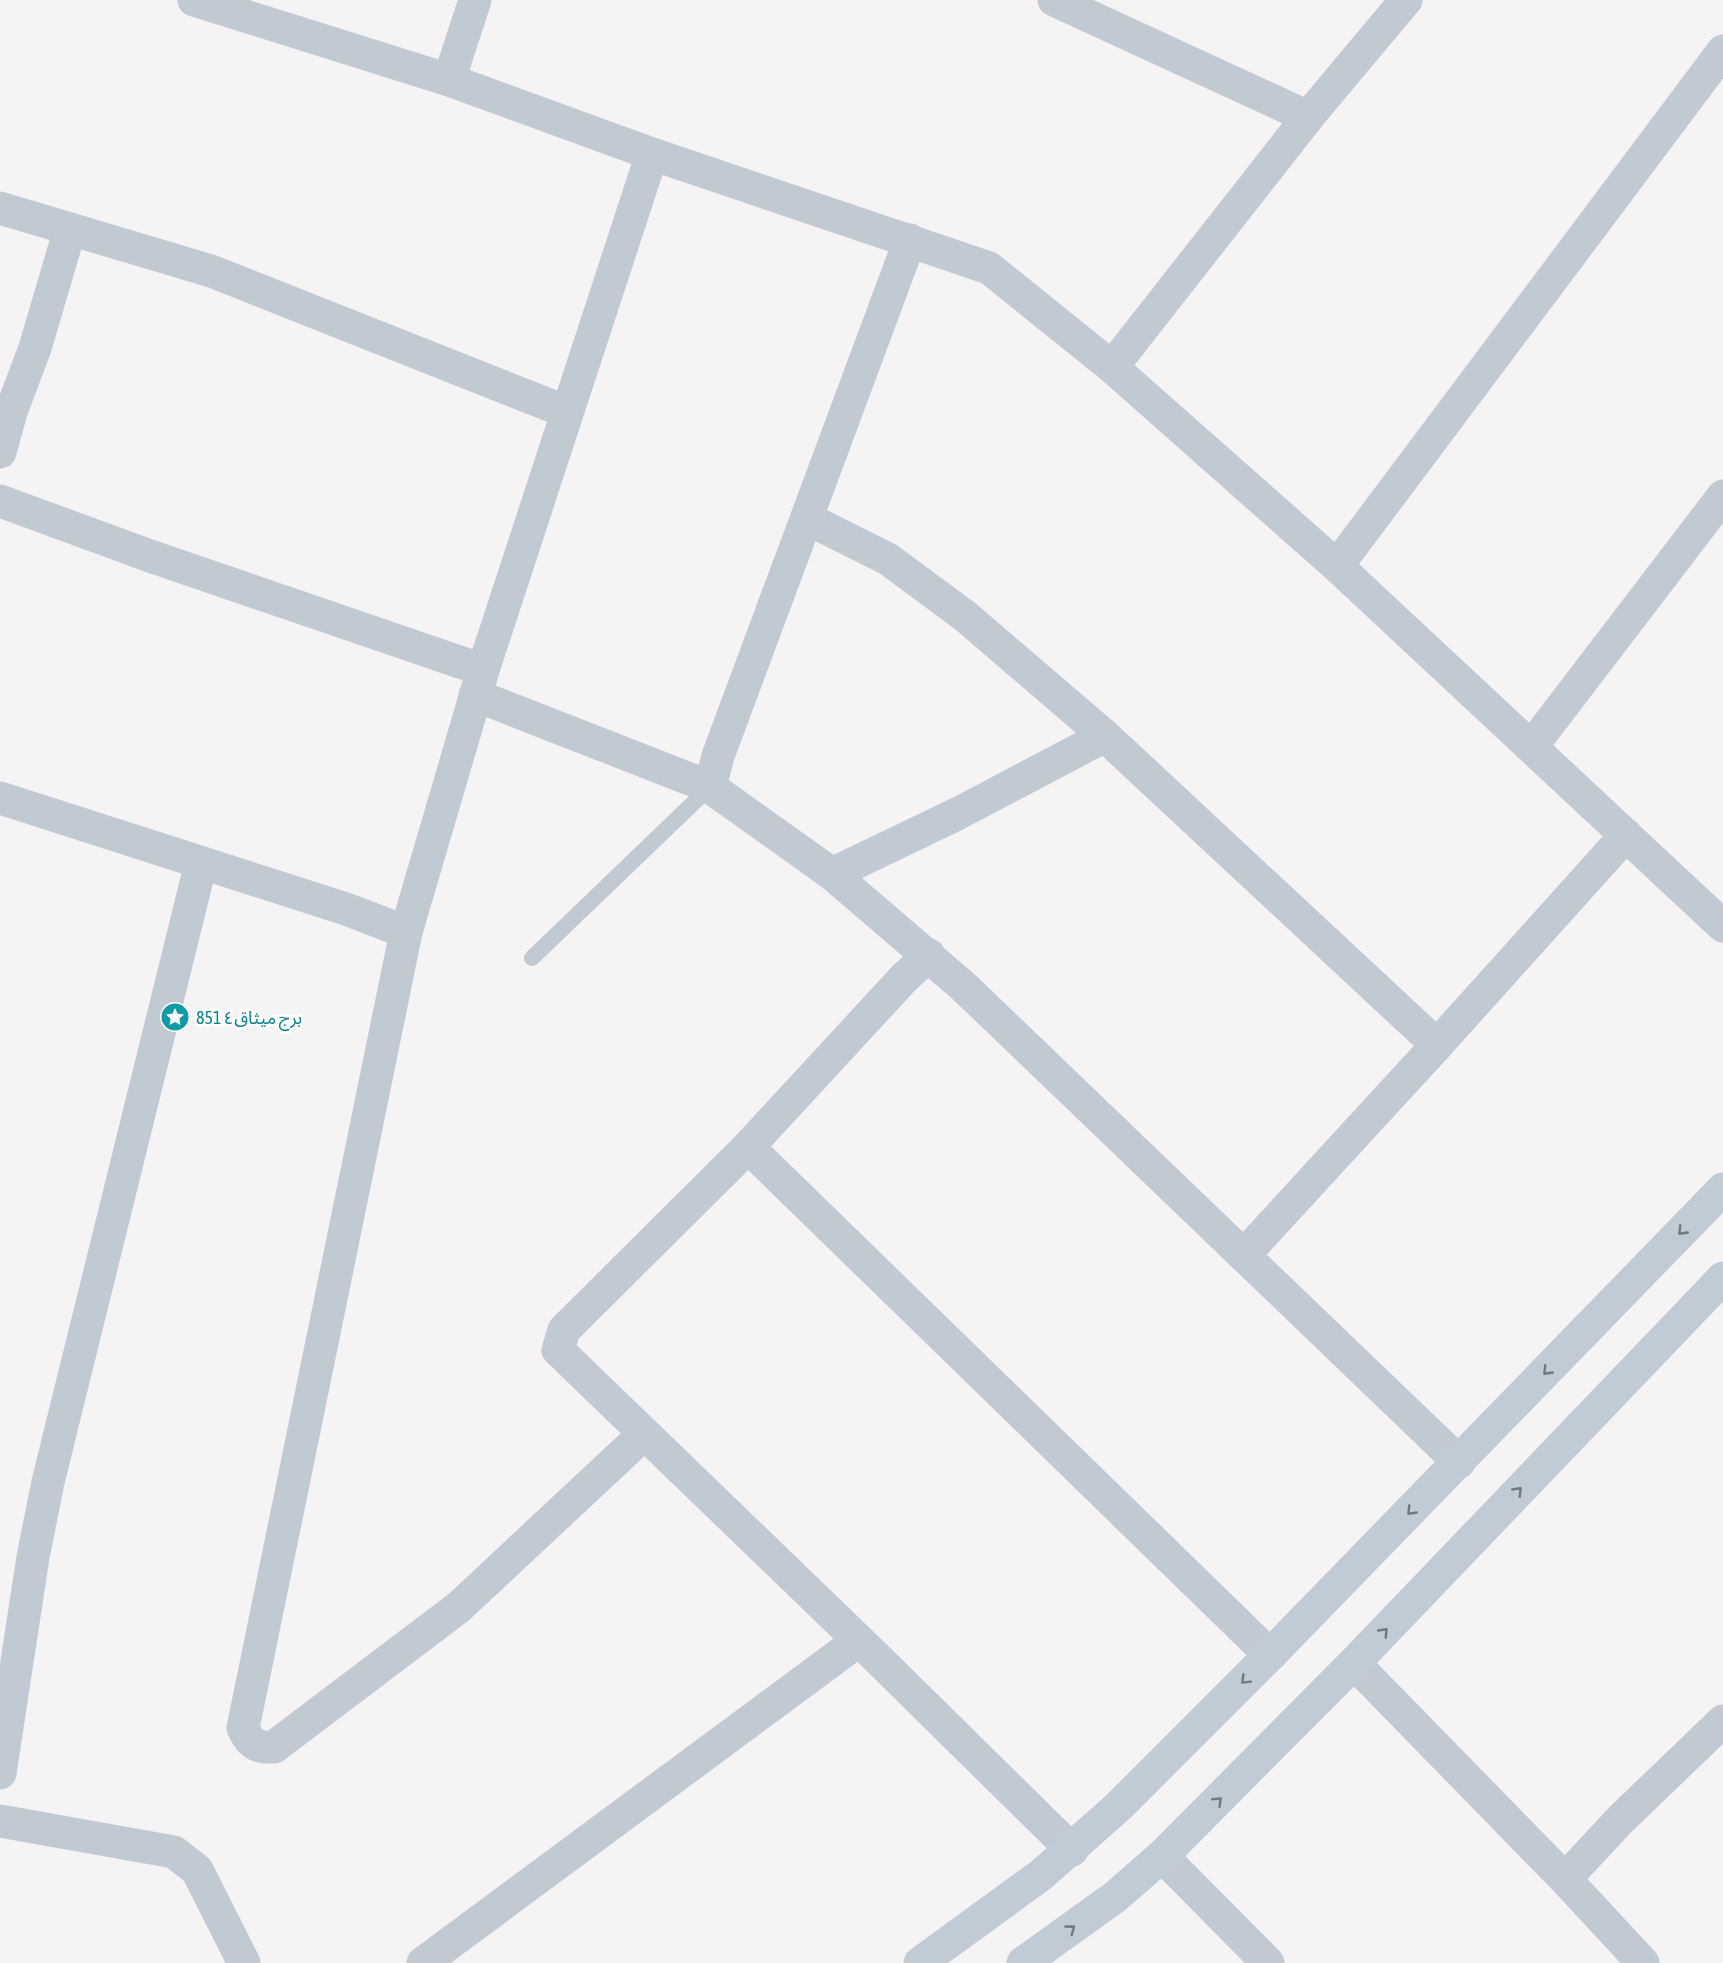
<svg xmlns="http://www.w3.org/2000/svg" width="1723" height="1963" viewBox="0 0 1723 1963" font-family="'Asap Condensed','Noto Sans Arabic',sans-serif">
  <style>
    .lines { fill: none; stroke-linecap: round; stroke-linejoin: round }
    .service { stroke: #c1cad2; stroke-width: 16 }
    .minor { stroke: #c1cad2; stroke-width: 33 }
    .secondary { stroke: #c1cbd6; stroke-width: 33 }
    .oneway { stroke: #6e7984 }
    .labels { text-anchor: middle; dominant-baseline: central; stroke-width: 6; stroke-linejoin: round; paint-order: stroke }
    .culture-label { font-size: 18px; fill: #0d838f; stroke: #fff; text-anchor: start }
  </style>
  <rect width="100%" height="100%" fill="#f5f3f3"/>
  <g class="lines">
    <path class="service" d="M532,958L710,787"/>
    <g class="minor">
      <path d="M194,0L449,80L652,154L989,268L1112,367L1337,566L1723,926"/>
      <path d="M1054,0L1308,117"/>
      <path d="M449,80L475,0"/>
      <path d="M0,208L211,271L567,412"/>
      <path d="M1112,367L1308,117L1406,0"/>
      <path d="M0,452L11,412L35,348L70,229"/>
      <path d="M0,501L150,556L483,670"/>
      <path d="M808,519L888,559L965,616L1105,736L1437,1045L1626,835"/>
      <path d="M1337,566L1723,51"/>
      <path d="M475,695L710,787L832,874L964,987L1459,1462"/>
      <path d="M1532,746L1723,496"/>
      <path d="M710,787L718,756L910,240"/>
      <path d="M0,798L346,909L406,932"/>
      <path d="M832,874L957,814L1105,736"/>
      <path d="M929,955L904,978L748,1147L564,1330L558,1350L875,1656L1072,1850"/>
      <path d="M748,1147L1270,1655"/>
      <path d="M1244,1255L1437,1045"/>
      <path d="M643,1435L459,1607L274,1747C257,1748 250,1744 243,1728L406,932L483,670L652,154"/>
      <path d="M1354,1663L1565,1879"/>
      <path d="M0,1773L33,1557L48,1482L201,863"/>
      <path d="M0,1821L174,1852L197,1870L244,1963"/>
      <path d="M1162,1856L1268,1963"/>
      <path d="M423,1963L858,1641"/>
      <path d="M1643,1963L1565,1879L1621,1819L1723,1721"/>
    </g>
    <g class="secondary">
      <path d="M920,1963L1041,1875L1119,1806L1270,1655L1723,1189"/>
      <path d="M1023,1963L1115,1897L1162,1856L1354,1663L1723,1278"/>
    </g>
  </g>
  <defs><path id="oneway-chevron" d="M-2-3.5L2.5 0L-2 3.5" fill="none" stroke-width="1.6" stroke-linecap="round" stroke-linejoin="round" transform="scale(1.5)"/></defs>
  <g class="oneway">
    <use href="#oneway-chevron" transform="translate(1682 1231) rotate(134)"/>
    <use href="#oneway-chevron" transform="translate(1547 1371) rotate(134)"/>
    <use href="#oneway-chevron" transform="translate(1518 1491) rotate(-46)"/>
    <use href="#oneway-chevron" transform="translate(1411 1511) rotate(134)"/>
    <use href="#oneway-chevron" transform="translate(1384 1632) rotate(-46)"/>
    <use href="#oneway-chevron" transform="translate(1245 1680) rotate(135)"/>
    <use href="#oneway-chevron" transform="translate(1218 1801) rotate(-44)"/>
    <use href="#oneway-chevron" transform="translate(1071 1929) rotate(-36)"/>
  </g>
  <defs>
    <g id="sight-disc" transform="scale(1.5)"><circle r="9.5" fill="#0f9aa8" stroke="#fff"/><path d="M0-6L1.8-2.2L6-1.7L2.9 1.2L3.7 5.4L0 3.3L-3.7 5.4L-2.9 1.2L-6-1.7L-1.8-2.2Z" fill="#fff"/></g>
  </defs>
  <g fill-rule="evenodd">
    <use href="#sight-disc" x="175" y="1017"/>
  </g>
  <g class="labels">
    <g class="culture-label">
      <text x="196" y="1017">برج ميثاق٤ 851</text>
    </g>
  </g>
</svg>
